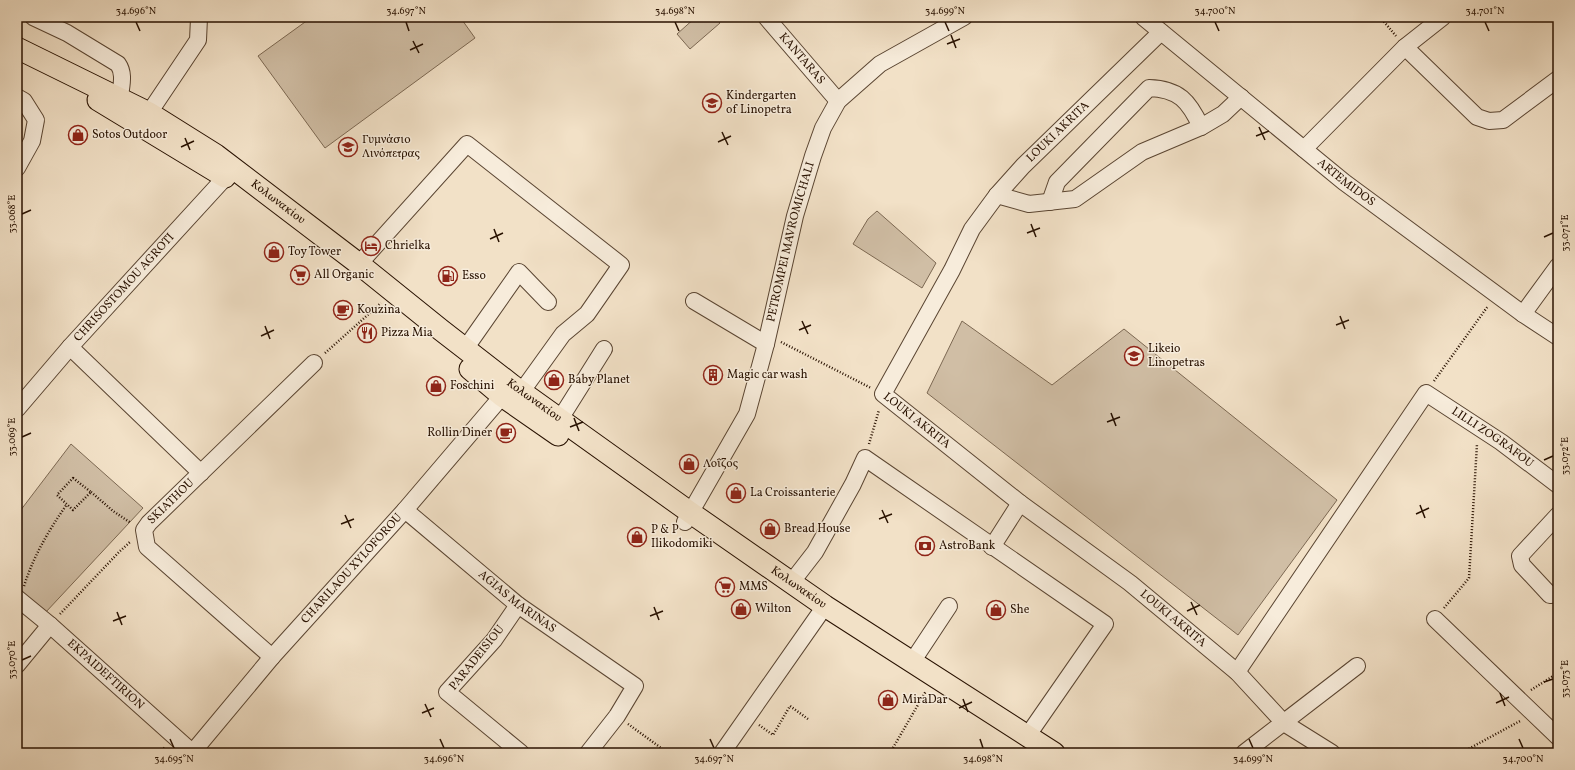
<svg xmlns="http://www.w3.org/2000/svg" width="1575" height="770" viewBox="0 0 1575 770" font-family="Vollkorn,serif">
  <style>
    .green { fill: #d0bea5; stroke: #7c6852 }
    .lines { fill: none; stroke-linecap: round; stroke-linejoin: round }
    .minor-casing { stroke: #5a4532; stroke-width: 18 }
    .major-casing { stroke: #281100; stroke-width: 23 }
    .path { stroke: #281100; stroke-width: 2.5; stroke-dasharray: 1 2; stroke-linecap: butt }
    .minor { stroke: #f7ecdb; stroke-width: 16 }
    .major { stroke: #f2e1c7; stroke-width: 21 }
    .ticks { fill: none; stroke: #281100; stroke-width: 1.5 }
    .labels { text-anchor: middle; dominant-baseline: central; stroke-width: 3; stroke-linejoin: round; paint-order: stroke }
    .street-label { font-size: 12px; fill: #281100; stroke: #f7ecdb }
    .poi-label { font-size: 12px; fill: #281100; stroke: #f7ecdb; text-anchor: start }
    .neatline { fill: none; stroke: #281100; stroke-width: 1.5 }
    .ticks-label { font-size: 10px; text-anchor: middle; fill: #281100 }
  </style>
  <rect width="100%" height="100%" fill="#f2e1c7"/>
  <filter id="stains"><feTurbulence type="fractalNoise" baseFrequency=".005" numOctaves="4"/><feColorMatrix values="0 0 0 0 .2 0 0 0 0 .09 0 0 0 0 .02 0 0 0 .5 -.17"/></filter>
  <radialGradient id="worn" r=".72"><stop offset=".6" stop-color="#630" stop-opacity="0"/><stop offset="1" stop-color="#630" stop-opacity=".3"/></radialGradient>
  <g class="green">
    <path d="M312,17H460L475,38L325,148L258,56Z"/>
    <path d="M696,17H715L720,23L690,49L677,34Z"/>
    <path d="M877,211L936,263L922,288L853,244L868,219Z"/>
    <path d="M962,321L1052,385L1124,329L1337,500L1238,635L927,393Z"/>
    <path d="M71,444L143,508L45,613L17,587V515Z"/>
  </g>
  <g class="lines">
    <g class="minor-casing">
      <g id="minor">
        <path d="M33,17L67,33L118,64C125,74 121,86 120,97"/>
        <path id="s1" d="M766,17L838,101"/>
        <path id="s2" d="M1143,17L1344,182L1523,314L1558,337"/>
        <path id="s3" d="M1161,32L1023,166L997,195L972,229L952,270L883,394L1020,503L1130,583L1237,672L1284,723L1332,753"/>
        <path d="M1405,47L1477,117L1489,121L1503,120L1558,79"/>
        <path d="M17,97L24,101L36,120L32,141L17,168"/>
        <path d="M149,113L198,40L199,18L198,17"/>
        <path d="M1304,149L1405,47L1443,17"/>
        <path d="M997,195L1029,204L1075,199L1142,152L1201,127L1223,114L1241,97"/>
        <path d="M1050,202L1057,182L1149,88C1179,89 1189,101 1201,127"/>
        <path d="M359,264L467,144L621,265L587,314L563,334L522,391"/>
        <path d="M694,301L766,344"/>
        <path d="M1523,314L1558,266"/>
        <path d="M70,347L201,473"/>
        <path d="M465,349L519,272L548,302"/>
        <path id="s4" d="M17,409L70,347L233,169"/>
        <path d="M560,419L604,349"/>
        <path id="s5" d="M405,510L518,605L635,686L617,716L588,753"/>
        <path d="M1558,515L1520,556L1522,565L1550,595L1558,594"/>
        <path id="s6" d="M685,522L747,414L766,344L795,216L813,156L823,128L838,101L880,64L964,17"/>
        <path d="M992,547L1020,503"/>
        <path d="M791,583L815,552L853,484L865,458L1105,624L1028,735"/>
        <path id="s7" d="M17,598L50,625L193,753"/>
        <path d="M518,605L494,640L447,692L521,753"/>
        <path d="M1435,619L1558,737"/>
        <path id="s8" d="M272,657L147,547L144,530L149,523L314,363"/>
        <path d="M912,662L949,606"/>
        <path d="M17,665L50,625"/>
        <path id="s9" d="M1237,672L1426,393L1501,442L1558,485"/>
        <path id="s10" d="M192,753L272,657L405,510L509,388"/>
        <path d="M722,753L825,606"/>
        <path d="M1244,753L1357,666"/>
      </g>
    </g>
    <g class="major-casing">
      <g id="major">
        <path id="s11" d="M17,48L149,113L216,155L359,264L441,330L512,385L691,513L825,606L1054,753"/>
        <path d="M98,100L225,177"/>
        <path d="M470,369L502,396L558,435"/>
      </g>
    </g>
    <g class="path">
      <path d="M1380,17L1396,36"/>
      <path d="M781,342L871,388"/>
      <path d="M325,353L381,303"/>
      <path d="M1434,381L1488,306"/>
      <path d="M869,444L879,410"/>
      <path d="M73,478L91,492L73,510L57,495Z"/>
      <path d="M91,492L113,511L131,523"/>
      <path d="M24,586C34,555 49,530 67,504"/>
      <path d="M1444,608L1469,578L1477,444"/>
      <path d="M60,614L120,551L130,542"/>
      <path d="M1531,690L1558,673"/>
      <path d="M628,724L668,753"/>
      <path d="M759,725L773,735L790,706L808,719"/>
      <path d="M160,753L165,747"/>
      <path d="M890,753L926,691"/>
      <path d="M1461,753L1520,721"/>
    </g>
    <use href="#minor" class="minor"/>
    <use href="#major" class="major"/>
  </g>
  <path class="ticks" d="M136,22L140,31M406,22L409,31M675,22L679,31M945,22L949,31M1215,22L1219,31M1485,22L1489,31M951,35L956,48M413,41L419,53M947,44L960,39M410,50L423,44M1259,127L1265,140M722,132L728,145M1256,136L1269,131M185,138L190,150M718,142L731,136M181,147L194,141M22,214L31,210M1031,224L1036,237M494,229L499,242M1027,233L1040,228M1544,237L1553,233M490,239L503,233M1340,316L1345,329M802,321L808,334M1336,325L1349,320M265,326L270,339M799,330L811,325M261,336L274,330M1111,413L1116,426M574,418L579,431M1107,422L1120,417M570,427L583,422M22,437L31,433M1544,460L1553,456M1420,505L1425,518M882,510L888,523M1416,514L1429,508M345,515L351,528M879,519L892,514M341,524L354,519M1191,602L1197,615M654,607L659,620M1187,611L1200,605M117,612L122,625M650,616L663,611M113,621L126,616M22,660L31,656M1544,682L1553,679M1500,693L1505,706M963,699L968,712M1496,703L1509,697M425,704L431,717M959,708L972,702M422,713L434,708M170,739L174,748M440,739L444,748M710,739L714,748M980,739L983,748M1249,739L1253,748M1519,739L1523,748"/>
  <defs>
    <g id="school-ring" transform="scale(1)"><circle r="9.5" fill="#f7ecdb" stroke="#8f2418" stroke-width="1.5"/><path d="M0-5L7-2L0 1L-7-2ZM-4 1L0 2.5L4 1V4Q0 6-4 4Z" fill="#8f2418"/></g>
    <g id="shop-ring" transform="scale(1)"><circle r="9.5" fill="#f7ecdb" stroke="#8f2418" stroke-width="1.5"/><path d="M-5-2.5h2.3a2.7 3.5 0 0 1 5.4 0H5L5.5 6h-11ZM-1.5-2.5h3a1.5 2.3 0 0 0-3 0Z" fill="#8f2418"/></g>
    <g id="hotel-ring" transform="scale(1)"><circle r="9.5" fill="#f7ecdb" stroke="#8f2418" stroke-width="1.5"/><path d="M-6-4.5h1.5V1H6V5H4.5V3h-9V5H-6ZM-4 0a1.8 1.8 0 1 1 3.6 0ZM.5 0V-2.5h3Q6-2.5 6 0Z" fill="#8f2418"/></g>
    <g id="supermarket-ring" transform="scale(1)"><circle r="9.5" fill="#f7ecdb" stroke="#8f2418" stroke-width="1.5"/><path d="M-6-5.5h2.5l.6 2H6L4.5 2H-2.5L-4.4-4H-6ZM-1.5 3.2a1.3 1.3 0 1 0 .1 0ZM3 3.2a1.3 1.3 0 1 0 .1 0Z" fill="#8f2418"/></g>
    <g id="fuel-ring" transform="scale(1)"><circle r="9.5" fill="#f7ecdb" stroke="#8f2418" stroke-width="1.5"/><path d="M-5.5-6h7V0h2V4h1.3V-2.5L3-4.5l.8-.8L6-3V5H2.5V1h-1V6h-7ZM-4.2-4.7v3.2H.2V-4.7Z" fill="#8f2418"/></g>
    <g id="cafe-ring" transform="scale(1)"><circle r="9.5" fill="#f7ecdb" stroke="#8f2418" stroke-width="1.5"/><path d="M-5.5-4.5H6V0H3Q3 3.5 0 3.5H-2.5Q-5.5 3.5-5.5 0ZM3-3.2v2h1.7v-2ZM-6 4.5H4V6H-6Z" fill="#8f2418"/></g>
    <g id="restaurant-ring" transform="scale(1)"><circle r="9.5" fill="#f7ecdb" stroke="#8f2418" stroke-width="1.5"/><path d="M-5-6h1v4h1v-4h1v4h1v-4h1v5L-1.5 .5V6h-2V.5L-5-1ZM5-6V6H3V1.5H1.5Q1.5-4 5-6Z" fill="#8f2418"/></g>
    <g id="building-ring" transform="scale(1)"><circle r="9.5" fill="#f7ecdb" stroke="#8f2418" stroke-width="1.5"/><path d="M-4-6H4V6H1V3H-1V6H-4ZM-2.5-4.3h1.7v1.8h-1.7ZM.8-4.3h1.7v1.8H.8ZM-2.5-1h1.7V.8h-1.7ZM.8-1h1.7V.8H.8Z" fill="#8f2418"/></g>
    <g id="bank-ring" transform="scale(1)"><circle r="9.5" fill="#f7ecdb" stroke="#8f2418" stroke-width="1.5"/><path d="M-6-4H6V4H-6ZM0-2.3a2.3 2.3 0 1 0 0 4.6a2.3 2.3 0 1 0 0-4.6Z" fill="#8f2418"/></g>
  </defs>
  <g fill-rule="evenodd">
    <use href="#school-ring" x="712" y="103"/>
    <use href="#shop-ring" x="78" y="135"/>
    <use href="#school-ring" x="348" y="147"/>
    <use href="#hotel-ring" x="371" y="246"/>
    <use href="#shop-ring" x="274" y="252"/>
    <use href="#supermarket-ring" x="300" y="275"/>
    <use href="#fuel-ring" x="448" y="276"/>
    <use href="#cafe-ring" x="343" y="310"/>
    <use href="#restaurant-ring" x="367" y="333"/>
    <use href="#school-ring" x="1134" y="356"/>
    <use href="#building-ring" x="713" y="375"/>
    <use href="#shop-ring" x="554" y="380"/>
    <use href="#shop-ring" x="436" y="386"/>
    <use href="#cafe-ring" x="506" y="433"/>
    <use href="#shop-ring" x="689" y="464"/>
    <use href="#shop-ring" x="736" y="493"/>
    <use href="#shop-ring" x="770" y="529"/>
    <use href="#shop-ring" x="637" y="537"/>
    <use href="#bank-ring" x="925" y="546"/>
    <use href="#supermarket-ring" x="725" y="587"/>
    <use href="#shop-ring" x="741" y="609"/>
    <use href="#shop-ring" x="996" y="610"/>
    <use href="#shop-ring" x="888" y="700"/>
  </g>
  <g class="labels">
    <g class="street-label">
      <text stroke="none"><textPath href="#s1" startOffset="55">KANTARAS</textPath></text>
      <text transform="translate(1058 132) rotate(-44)">LOUKI AKRITA</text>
      <text stroke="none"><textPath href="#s2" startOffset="262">ARTEMIDOS</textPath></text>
      <text stroke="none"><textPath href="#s11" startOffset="304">Κολωνακίου</textPath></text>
      <text stroke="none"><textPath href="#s6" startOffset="302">PETROMPEI MAVROMICHALI</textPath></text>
      <text stroke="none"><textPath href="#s4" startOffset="162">CHRISOSTOMOU AGROTI</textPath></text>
      <text stroke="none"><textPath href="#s11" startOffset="628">Κολωνακίου</textPath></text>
      <text stroke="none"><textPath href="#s3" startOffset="504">LOUKI AKRITA</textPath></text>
      <text stroke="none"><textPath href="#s9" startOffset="417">LILLI ZOGRAFOU</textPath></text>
      <text stroke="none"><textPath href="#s8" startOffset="223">SKIATHOU</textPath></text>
      <text stroke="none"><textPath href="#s10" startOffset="244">CHARILAOU XYLOFOROU</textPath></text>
      <text stroke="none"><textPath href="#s11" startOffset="952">Κολωνακίου</textPath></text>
      <text stroke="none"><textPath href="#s5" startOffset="145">AGIAS MARINAS</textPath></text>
      <text stroke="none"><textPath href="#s3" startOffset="828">LOUKI AKRITA</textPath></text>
      <text transform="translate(477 658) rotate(-51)">PARADEISIOU</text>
      <text stroke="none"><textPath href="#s7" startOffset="117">EKPAIDEFTIRION</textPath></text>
    </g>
    <g class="poi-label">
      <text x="726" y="96">Kindergarten<tspan x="726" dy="14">of Linopetra</tspan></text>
      <text x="92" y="135">Sotos Outdoor</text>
      <text x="362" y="140">Γυμνάσιο<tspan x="362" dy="14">Λινόπετρας</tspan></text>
      <text x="385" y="246">Chrielka</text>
      <text x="288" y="252">Toy Tower</text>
      <text x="314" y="275">All Organic</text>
      <text x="462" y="276">Esso</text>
      <text x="357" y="310">Kouzina</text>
      <text x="381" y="333">Pizza Mia</text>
      <text x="1148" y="349">Likeio<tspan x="1148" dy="14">Linopetras</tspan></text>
      <text x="727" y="375">Magic car wash</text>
      <text x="568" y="380">Baby Planet</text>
      <text x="450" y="386">Foschini</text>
      <text x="492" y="433" text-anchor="end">Rollin Diner</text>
      <text x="703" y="464">Λοΐζος</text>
      <text x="750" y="493">La Croissanterie</text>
      <text x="784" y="529">Bread House</text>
      <text x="651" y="530">P &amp; P<tspan x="651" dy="14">Ilikodomiki</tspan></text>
      <text x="939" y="546">AstroBank</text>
      <text x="739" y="587">MMS</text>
      <text x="755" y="609">Wilton</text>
      <text x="1010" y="610">She</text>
      <text x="902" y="700">MiraDar</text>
    </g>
  </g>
  <rect width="1575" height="770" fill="none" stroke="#f2e1c7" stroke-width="44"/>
  <rect x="22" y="22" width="1531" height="726" class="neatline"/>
  <g class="ticks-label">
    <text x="136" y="14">34.696°N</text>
    <text x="406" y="14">34.697°N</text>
    <text x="675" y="14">34.698°N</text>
    <text x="945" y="14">34.699°N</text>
    <text x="1215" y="14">34.700°N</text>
    <text x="1485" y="14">34.701°N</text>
    <text transform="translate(11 214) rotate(-90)" y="4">33.068°E</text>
    <text transform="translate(1564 233) rotate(-90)" y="4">33.071°E</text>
    <text transform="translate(11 437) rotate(-90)" y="4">33.069°E</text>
    <text transform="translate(1564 456) rotate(-90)" y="4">33.072°E</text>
    <text transform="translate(11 660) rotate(-90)" y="4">33.070°E</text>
    <text transform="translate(1564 679) rotate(-90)" y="4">33.073°E</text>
    <text x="174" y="762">34.695°N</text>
    <text x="444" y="762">34.696°N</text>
    <text x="714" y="762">34.697°N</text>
    <text x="983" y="762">34.698°N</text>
    <text x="1253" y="762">34.699°N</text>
    <text x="1523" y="762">34.700°N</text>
  </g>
  <rect width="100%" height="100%" filter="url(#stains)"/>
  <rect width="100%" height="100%" fill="url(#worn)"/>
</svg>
